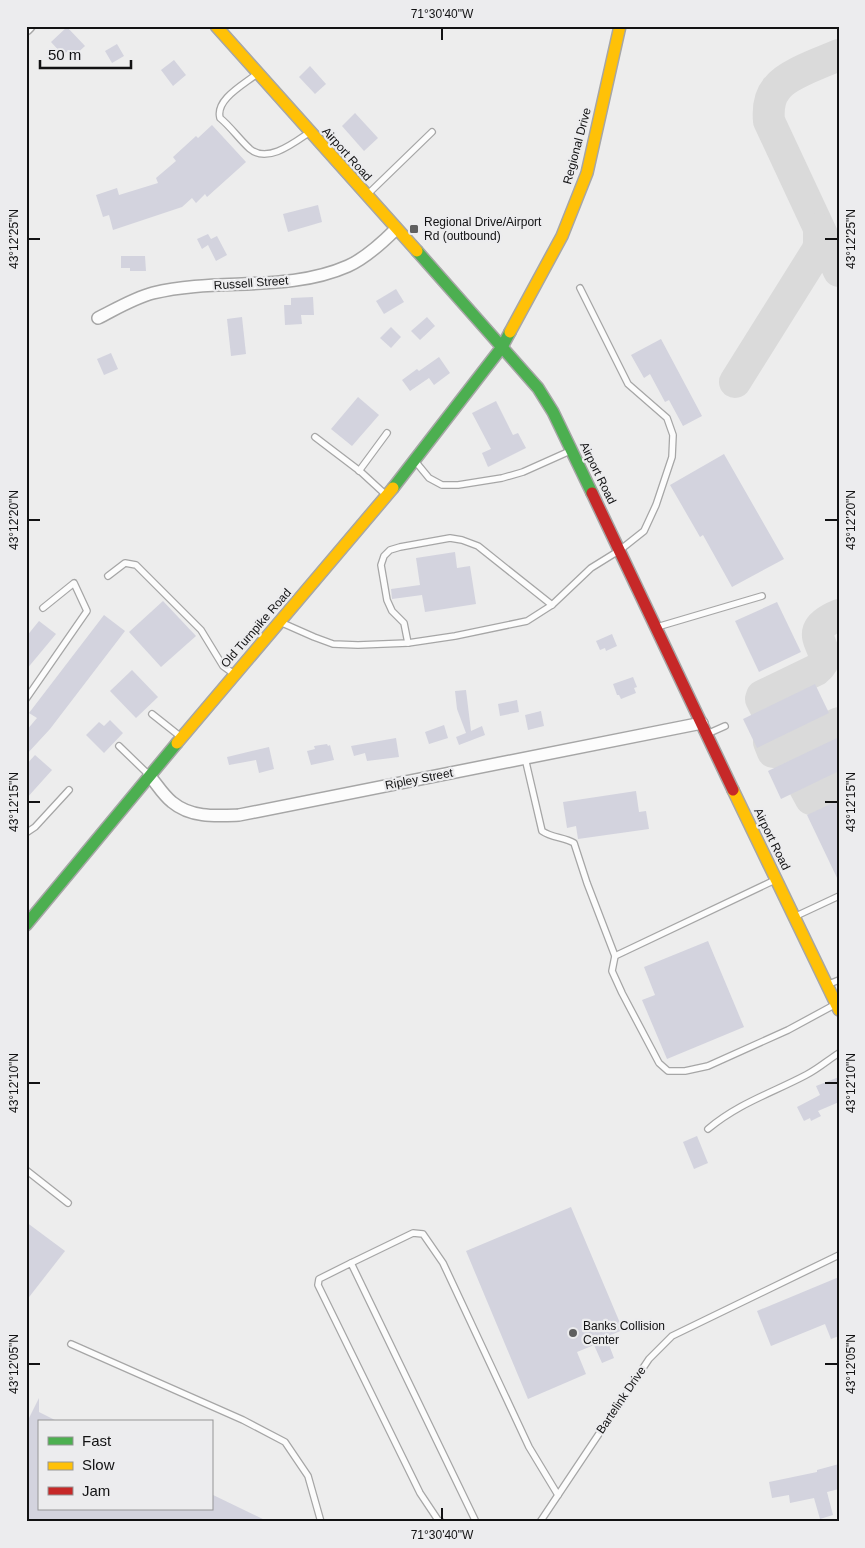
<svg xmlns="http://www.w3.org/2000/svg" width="865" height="1548" viewBox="0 0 865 1548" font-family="Arial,sans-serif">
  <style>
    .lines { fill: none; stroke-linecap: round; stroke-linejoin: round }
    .taxiway { stroke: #dadada; stroke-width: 32 }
    .building { fill: #d3d3de }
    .lane-casing { stroke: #a6a6a6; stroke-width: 8 }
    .street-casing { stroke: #a6a6a6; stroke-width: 14 }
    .fast-casing { stroke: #a6a6a6; stroke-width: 14 }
    .slow-casing { stroke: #a6a6a6; stroke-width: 14 }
    .jam-casing { stroke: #a6a6a6; stroke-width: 14 }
    .lane { stroke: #fcfcfc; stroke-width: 5.5 }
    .street { stroke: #fcfcfc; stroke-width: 11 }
    .fast { stroke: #4caf50; stroke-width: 11 }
    .slow { stroke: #ffc107; stroke-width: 11 }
    .jam { stroke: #c62828; stroke-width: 11 }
    .ticks { fill: none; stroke: #121213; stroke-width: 2 }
    .poi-dot { fill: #5f5f5f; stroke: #ececee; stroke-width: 2 }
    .labels { text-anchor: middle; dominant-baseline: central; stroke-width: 4.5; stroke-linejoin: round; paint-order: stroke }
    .street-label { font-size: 12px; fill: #121213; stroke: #ececee }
    .poi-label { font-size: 12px; fill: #121213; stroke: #ececee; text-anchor: start }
    .neatline { fill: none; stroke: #121213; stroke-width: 2 }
    .ticks-label { font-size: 12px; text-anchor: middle; fill: #121213 }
  </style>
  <rect width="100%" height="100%" fill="#ededed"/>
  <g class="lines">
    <g class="taxiway">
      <path d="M839,55C823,62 787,74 777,88C769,97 768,110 769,121L839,271"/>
      <path d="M735,382L817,251L819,245V229"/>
      <path d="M765,707L761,699L762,696L816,670C842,650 792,634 839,615"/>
      <path d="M769,742L773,752H776L839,723"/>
      <path d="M805,788L811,799L839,786"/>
    </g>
  </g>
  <g class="building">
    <path d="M67,27L85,46L74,56L69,50L63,55L51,42Z"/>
    <path d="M117,44L124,56L112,63L105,51Z"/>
    <path d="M174,60L186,75L173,86L161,70Z"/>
    <path d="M310,66L326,84L315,94L299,77Z"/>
    <path d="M355,113L378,138L364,151L342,126Z"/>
    <path d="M212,125L246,162L207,197L205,194L196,203L192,198L182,207L113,230L109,215L103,217L96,195L117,188L119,195L158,183L156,178L176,161L173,157L196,136L198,138Z"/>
    <path d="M318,205L322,222L288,232L283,214Z"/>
    <path d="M208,234L211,239L217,236L227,255L216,261L208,245L202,249L197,239Z"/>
    <path d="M121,256H145L146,271H130V268H121Z"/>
    <path d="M396,289L404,302L384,314L376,301Z"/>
    <path d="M313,297L314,315H301L302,324L285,325L284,305H291V298Z"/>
    <path d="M242,317L246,354L231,356L227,319Z"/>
    <path d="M427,317L435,326L420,340L411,331Z"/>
    <path d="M391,327L401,337L391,348L380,338Z"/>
    <path d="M661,339L702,416L683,426L669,400L665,402L650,374L644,378L631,355Z"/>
    <path d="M111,353L118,369L104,375L97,359Z"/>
    <path d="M439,357L450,373L434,385L429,378L410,391L402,380L417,369L419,371Z"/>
    <path d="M358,397L379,415L352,446L331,429Z"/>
    <path d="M496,401L513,435L518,433L526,448L488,467L482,453L491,449L472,413Z"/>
    <path d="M724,454L784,559L732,587L703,535L700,537L670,485Z"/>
    <path d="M455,552L457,568L470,566L476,604L425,612L422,595L392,599L391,589L420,585L416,558Z"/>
    <path d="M163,601L196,636L161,667L129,632Z"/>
    <path d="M777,602L801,652L759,672L735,621Z"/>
    <path d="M104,615L125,631L50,729L26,755V731L37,718L29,713Z"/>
    <path d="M39,621L56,634L26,670V637Z"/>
    <path d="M612,634L617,646L606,651L605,648L600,650L596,641Z"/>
    <path d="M132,670L158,697L136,718L110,691Z"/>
    <path d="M633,677L637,687L634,688L636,693L621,699L619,695H617L613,684Z"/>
    <path d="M815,684L829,713L757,748L743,719Z"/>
    <path d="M466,690L471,731L482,726L485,735L459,745L456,737L466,733L457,709L455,691Z"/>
    <path d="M517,700L519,712L500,716L498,704Z"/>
    <path d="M541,711L544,726L528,730L525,715Z"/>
    <path d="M110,720L123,733L104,753L86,735L99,722L104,726Z"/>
    <path d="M444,725L448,738L429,744L425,732Z"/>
    <path d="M839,737V771L781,799L768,771Z"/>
    <path d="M396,738L399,757L367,761L365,753L354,756L351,746Z"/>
    <path d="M327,744L328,746L330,745L334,760L311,765L307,751L315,749L314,746Z"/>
    <path d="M269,747L274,769L259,773L256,760L229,765L227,757Z"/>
    <path d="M35,755L52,770L26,799V765Z"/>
    <path d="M636,791L639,812L646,811L649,829L578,839L576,826L567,828L563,802Z"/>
    <path d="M839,800V882L807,815Z"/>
    <path d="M708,941L744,1027L667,1059L642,1000L655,995L644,967Z"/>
    <path d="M839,1077V1102L818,1111L821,1116L811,1121L810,1118L804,1121L797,1107L820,1095L816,1086Z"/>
    <path d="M697,1136L708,1163L694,1169L683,1142Z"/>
    <path d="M571,1207L623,1330L606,1337L614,1358L602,1363L594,1345L577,1352L586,1374L528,1399L466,1251Z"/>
    <path d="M26,1222L65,1251L26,1301Z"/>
    <path d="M839,1277V1336L831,1339L825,1324L771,1346L757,1311Z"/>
    <path d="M39,1398V1412L59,1422H39V1509H211V1494L269,1522H26V1424Z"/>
    <path d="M839,1464V1489L827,1492L833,1515L820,1519L814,1498L790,1503L789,1495L772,1498L769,1482L817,1472V1470Z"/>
  </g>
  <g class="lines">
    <g class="lane-casing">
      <g id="lane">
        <path d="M258,73C245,84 215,99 220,118C231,127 239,139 250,149C268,164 295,142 310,132"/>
        <path d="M368,194L432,132"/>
        <path d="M315,437L361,472L386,495"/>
        <path d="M415,461L429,478L442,485H458L502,478L523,472L570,451"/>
        <path d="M359,471L387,433"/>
        <path d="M108,576L125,563L136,565L201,630L223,666L234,674"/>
        <path d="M280,622L314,637L333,644L358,645L408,643L455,636L527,621L552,605L591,568L620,550L644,531L656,505L672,457L673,435L667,418L628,384L580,288"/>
        <path d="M657,627L762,596"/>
        <path d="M408,643L404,623L392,611L387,600L381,565L384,556L390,550L400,547L450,538L462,540L478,546L552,605"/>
        <path d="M26,699L87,611L74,583L43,608"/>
        <path d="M152,714L181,737"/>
        <path d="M707,734L725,726"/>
        <path d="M119,746L149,775"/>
        <path d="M525,758L542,831C552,838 564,837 574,843L587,883L615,956"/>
        <path d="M26,833L35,827L69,790"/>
        <path d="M775,880L615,956L612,971L622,993L659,1063L668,1071H685L708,1066L788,1030L836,1004"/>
        <path d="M794,917L839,896"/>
        <path d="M829,984L839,980"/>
        <path d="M708,1129C739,1103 772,1093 806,1075C818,1069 828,1060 839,1053"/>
        <path d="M26,1170L68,1203"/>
        <path d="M351,1263L413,1233L423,1234L443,1263L529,1447L558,1495"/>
        <path d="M71,1344L243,1420L285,1442L308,1476L321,1522"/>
        <path d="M442,1522L438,1520L420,1493L318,1285L319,1279L351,1263L476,1522"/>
        <path d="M540,1522L649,1359L672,1336L839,1255"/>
      </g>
    </g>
    <g class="street-casing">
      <g id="street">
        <path d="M26,29L29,26"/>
        <path d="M98,318C116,309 134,298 153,293C217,277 287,293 348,266C366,258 382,243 396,229"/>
        <path d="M149,775C156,783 163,795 172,802C191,818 216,816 239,815L702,723"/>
      </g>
    </g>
    <g class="fast-casing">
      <g id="fast">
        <path d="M417,251L538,388L553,412L592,493"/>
        <path d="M393,488L502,347L510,332"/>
        <path d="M26,925L177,743"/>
      </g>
    </g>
    <g class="slow-casing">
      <g id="slow">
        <path d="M216,26L417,251"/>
        <path d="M510,332L562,236L587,173L620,26"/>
        <path d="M177,743L393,488"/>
        <path d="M733,790L839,1010"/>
      </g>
    </g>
    <g class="jam-casing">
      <path id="jam" d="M592,493L733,790"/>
    </g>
    <use href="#lane" class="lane"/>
    <use href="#street" class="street"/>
    <use href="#fast" class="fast"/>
    <use href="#slow" class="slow"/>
    <use href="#jam" class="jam"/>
  </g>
  <path class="ticks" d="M442,28V40M28,239H40M825,239H838M28,520H40M825,520H838M28,802H40M825,802H838M28,1083H40M825,1083H838M28,1364H40M825,1364H838M442,1508V1520"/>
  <g class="poi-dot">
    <rect x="409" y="224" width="10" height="10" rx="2.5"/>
    <circle cx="573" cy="1333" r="5"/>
  </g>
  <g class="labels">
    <g class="street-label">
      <text transform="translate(577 146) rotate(-75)">Regional Drive</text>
      <text transform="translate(347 154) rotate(48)">Airport Road</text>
      <text transform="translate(251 283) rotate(-4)">Russell Street</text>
      <text transform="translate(598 473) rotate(64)">Airport Road</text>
      <text transform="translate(256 628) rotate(-49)">Old Turnpike Road</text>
      <text transform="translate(419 779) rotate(-11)">Ripley Street</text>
      <text transform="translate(772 839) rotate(64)">Airport Road</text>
      <text transform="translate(621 1400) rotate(-56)">Bartelink Drive</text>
    </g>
    <g class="poi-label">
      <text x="424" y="222">Regional Drive/Airport<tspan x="424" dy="14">Rd (outbound)</tspan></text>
      <text x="583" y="1326">Banks Collision<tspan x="583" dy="14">Center</tspan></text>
    </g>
  </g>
  <rect width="865" height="1548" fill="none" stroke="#ececee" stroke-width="55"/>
  <rect x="38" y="1420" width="175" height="90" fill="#ececee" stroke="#959596"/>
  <rect x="48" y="1437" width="25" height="8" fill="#4caf50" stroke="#959596"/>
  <text x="82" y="1446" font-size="15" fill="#121213">Fast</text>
  <rect x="48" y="1462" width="25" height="8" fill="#ffc107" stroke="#959596"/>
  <text x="82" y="1470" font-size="15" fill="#121213">Slow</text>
  <rect x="48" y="1487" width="25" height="8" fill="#c62828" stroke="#959596"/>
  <text x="82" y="1496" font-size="15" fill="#121213">Jam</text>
  <path d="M40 60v8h91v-8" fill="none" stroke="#121213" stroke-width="2.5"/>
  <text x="48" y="60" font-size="15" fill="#121213" stroke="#ececee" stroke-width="4" paint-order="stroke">50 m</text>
  <rect x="28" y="28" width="810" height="1492" class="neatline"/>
  <g class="ticks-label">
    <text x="442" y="18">71°30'40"W</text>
    <text transform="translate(14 239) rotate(-90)" y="4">43°12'25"N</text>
    <text transform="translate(851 239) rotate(-90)" y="4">43°12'25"N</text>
    <text transform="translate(14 520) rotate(-90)" y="4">43°12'20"N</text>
    <text transform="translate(851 520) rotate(-90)" y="4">43°12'20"N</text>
    <text transform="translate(14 802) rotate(-90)" y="4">43°12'15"N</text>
    <text transform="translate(851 802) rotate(-90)" y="4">43°12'15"N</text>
    <text transform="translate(14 1083) rotate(-90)" y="4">43°12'10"N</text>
    <text transform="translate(851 1083) rotate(-90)" y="4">43°12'10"N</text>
    <text transform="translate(14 1364) rotate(-90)" y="4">43°12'05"N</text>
    <text transform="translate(851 1364) rotate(-90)" y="4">43°12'05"N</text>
    <text x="442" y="1539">71°30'40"W</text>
  </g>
</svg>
